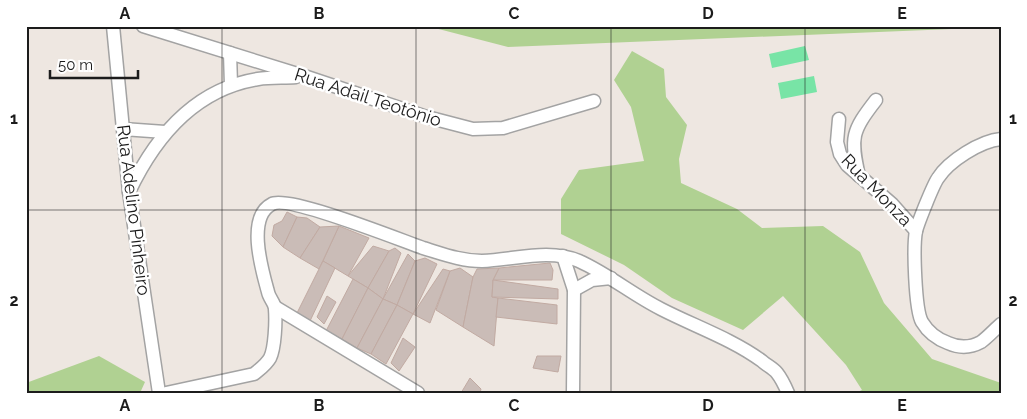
<svg xmlns="http://www.w3.org/2000/svg" width="1027" height="419" viewBox="0 0 1027 419" font-family="Raleway,sans-serif">
  <style>
    .forest { fill: #b0d192 }
    .pitch { fill: #78e4a6 }
    .building { fill: #cabcb7; stroke: #c1aaa2 }
    .lines { fill: none; stroke-linecap: round; stroke-linejoin: round }
    .minor-casing { stroke: #a3a3a3; stroke-width: 15 }
    .minor { stroke: #fff; stroke-width: 12 }
    .grid { fill: none; stroke: #1c1c1c; stroke-width: 1; stroke-opacity: 0.55 }
    .labels { text-anchor: middle; dominant-baseline: central; stroke-width: 5; stroke-linejoin: round; paint-order: stroke }
    .street-label { font-size: 18px; fill: #1c1c1c; stroke: #fff }
    .neatline { fill: none; stroke: #1c1c1c; stroke-width: 2 }
    .grid-label { font-size: 16px; text-anchor: middle; font-weight: bold; fill: #1c1c1c }
  </style>
  <rect width="100%" height="100%" fill="#eee7e1"/>
  <g class="forest">
    <path d="M427,26H1001V27L508,47Z"/>
    <path d="M632,51L664,69L666,97L687,125L679,159L681,183L737,209L762,228L823,226L860,252L884,303L932,359L1001,383V393H855L862,390L846,365L783,296L743,330L672,298L624,265L561,234V199L579,170L644,161L631,107L614,80Z"/>
    <path d="M99,356L145,382L140,393H26V383Z"/>
  </g>
  <g class="pitch">
    <path d="M805,46L809,60L772,68L769,54Z"/>
    <path d="M814,76L817,92L781,99L778,83Z"/>
  </g>
  <g class="building">
    <path d="M287,212L297,217L283,247L272,236L274,225L282,221Z"/>
    <path d="M297,217L307,218L320,227L300,258L283,247Z"/>
    <path d="M339,226L369,238L348,276L323,261Z"/>
    <path d="M339,226L319,269L300,258L320,227Z"/>
    <path d="M373,246L389,251L368,288L348,276Z"/>
    <path d="M395,248L401,253L383,299L368,288L389,251Z"/>
    <path d="M408,254L415,261L397,305L383,299Z"/>
    <path d="M425,258L437,264L413,314L397,305L415,261Z"/>
    <path d="M323,261L335,268L310,321L297,313Z"/>
    <path d="M550,263L553,270L552,280H493L499,268Z"/>
    <path d="M460,268L473,277L463,327L436,310L450,271Z"/>
    <path d="M499,268L493,280L492,297L498,298L494,346L463,327L473,277L477,269Z"/>
    <path d="M443,269L450,271L430,323L413,314Z"/>
    <path d="M353,279L368,288L342,339L326,331Z"/>
    <path d="M493,280L558,289V299L492,297Z"/>
    <path d="M368,288L383,299L357,348L342,339Z"/>
    <path d="M327,296L336,302L324,324L317,317Z"/>
    <path d="M498,298L557,305V324L496,317Z"/>
    <path d="M383,299L397,305L371,354L357,348Z"/>
    <path d="M397,305L413,314L386,364L371,354Z"/>
    <path d="M403,338L415,347L399,371L391,363Z"/>
    <path d="M537,356H561L558,372L533,368Z"/>
    <path d="M470,378L481,389L480,393H461Z"/>
  </g>
  <g class="lines">
    <g class="minor-casing">
      <g id="minor">
        <path d="M113,26L129,192L159,393"/>
        <path d="M143,26L307,77L427,117L473,129L503,128L594,101"/>
        <path d="M230,53L231,85"/>
        <path d="M839,119L837,142L840,154L847,165L892,204L916,231"/>
        <path d="M123,129L165,132"/>
        <path d="M1001,139C980,141 949,161 938,178C933,185 918,223 916,231C913,246 915,310 922,322C928,332 937,339 948,343C959,348 970,348 981,342C988,337 994,330 1001,324"/>
        <path d="M859,176C850,137 852,131 876,100"/>
        <path d="M129,192C155,137 195,89 258,79C271,77 284,78 296,77"/>
        <path d="M563,256L574,290L573,393"/>
        <path d="M574,290L592,280L611,278"/>
        <path d="M275,307L418,393"/>
        <path d="M166,393L254,374C260,369 266,365 270,358C275,348 276,321 275,309C275,303 269,298 268,292C262,270 246,217 272,204C288,195 400,240 423,248C443,254 461,261 482,261C514,260 549,248 579,261C608,274 633,295 661,309C694,326 732,339 762,361C766,365 773,368 777,373C781,378 785,386 788,393"/>
      </g>
    </g>
    <use href="#minor" class="minor"/>
  </g>
  <path class="grid" d="M222,26V393M416,26V393M611,26V393M805,26V393M26,210H1001"/>
  <g class="labels">
    <g class="street-label">
      <text transform="translate(368 97) rotate(18)">Rua Adail Teotônio</text>
      <text transform="translate(877 190) rotate(46)">Rua Monza</text>
      <text transform="translate(134 210) rotate(83)">Rua Adelino Pinheiro</text>
    </g>
  </g>
  <rect width="1027" height="419" fill="none" stroke="#ffffff" stroke-width="55"/>
  <path d="M50 70v8h88v-8" fill="none" stroke="#1c1c1c" stroke-width="2.5"/>
  <text x="58" y="70" font-size="15" fill="#1c1c1c" stroke="#ffffff" stroke-width="4" paint-order="stroke">50 m</text>
  <rect x="28" y="28" width="972" height="364" class="neatline"/>
  <g class="grid-label">
    <text x="125" y="19">A</text>
    <text x="319" y="19">B</text>
    <text x="514" y="19">C</text>
    <text x="708" y="19">D</text>
    <text x="902" y="19">E</text>
    <text x="14" y="124">1</text>
    <text x="1013" y="124">1</text>
    <text x="14" y="306">2</text>
    <text x="1013" y="306">2</text>
    <text x="125" y="411">A</text>
    <text x="319" y="411">B</text>
    <text x="514" y="411">C</text>
    <text x="708" y="411">D</text>
    <text x="902" y="411">E</text>
  </g>
</svg>
